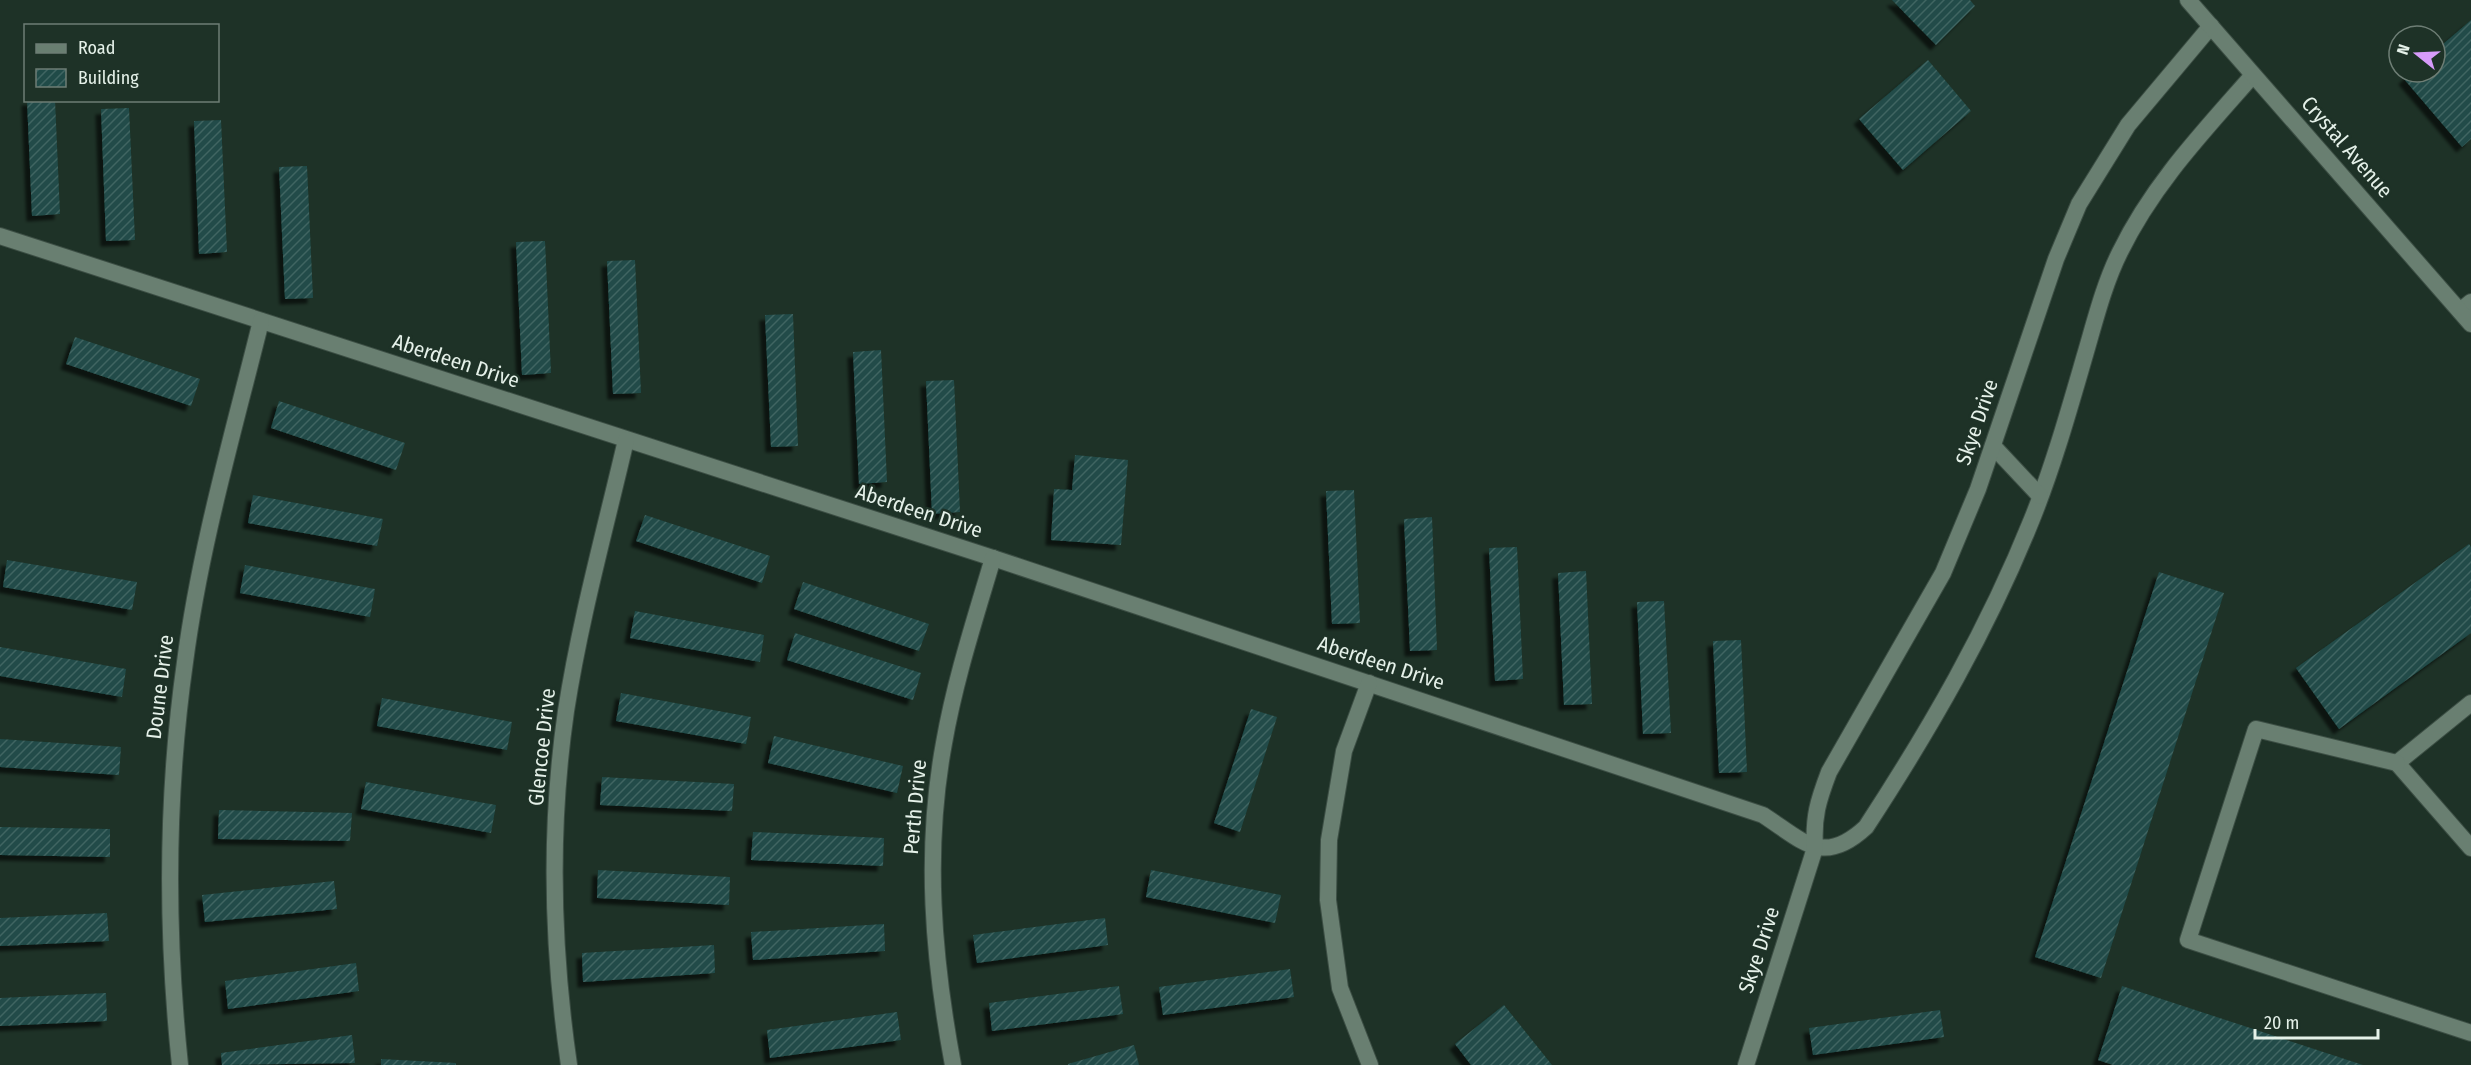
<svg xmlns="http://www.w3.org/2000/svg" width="2471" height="1065" viewBox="0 0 2471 1065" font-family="'Fira Sans Condensed',sans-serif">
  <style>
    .building { fill: url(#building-hatch); filter: url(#shadow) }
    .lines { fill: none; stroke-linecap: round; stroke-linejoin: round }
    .service-casing { stroke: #3c4e44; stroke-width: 18 }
    .minor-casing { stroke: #3c4e44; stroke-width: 18 }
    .tertiary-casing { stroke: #3c4e44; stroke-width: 18 }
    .service { stroke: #697f71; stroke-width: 16 }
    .minor { stroke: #697f71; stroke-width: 16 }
    .tertiary { stroke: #697f71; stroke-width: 16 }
    .labels { text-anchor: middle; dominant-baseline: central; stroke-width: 5; stroke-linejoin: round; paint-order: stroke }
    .street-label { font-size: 21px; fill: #e5f1e9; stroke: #1e3227 }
  </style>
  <defs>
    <pattern id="building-hatch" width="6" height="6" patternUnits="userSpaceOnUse" patternTransform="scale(1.5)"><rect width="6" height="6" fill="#204b48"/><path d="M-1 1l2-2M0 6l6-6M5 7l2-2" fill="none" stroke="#406562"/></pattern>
    <filter id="shadow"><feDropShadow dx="-5.5" dy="5.5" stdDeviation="1.5" flood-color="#0009"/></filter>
  </defs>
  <rect width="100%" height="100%" fill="#1e3227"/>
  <g class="building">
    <path d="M1892,0H1970L1975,6L1936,45Z"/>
    <path d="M2471,20V139L2462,147L2404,79L2411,72H2435V51Z"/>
    <path d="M1928,60L1971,111L1903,170L1859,119Z"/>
    <path d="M27,100H55L60,214L32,216Z"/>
    <path d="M129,108L135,240L106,241L101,109Z"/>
    <path d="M221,120L227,252L199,254L194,121Z"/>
    <path d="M307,166L313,298L285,299L279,167Z"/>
    <path d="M545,241L551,373L522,375L516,242Z"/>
    <path d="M635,260L641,393L613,394L607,261Z"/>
    <path d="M793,314L798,446L771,447L765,315Z"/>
    <path d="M75,337L200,379L191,406L66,364Z"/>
    <path d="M881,350L887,482L859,484L853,352Z"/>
    <path d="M954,380L960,512L932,514L926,381Z"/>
    <path d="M279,401L405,443L396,470L271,428Z"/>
    <path d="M1075,455L1128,460L1121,545L1051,540L1054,489L1072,490Z"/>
    <path d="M1354,490L1360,623L1332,624L1326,491Z"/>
    <path d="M253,495L383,519L377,546L248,523Z"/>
    <path d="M645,515L770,556L762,583L636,541Z"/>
    <path d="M1432,517L1437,650L1410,651L1404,519Z"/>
    <path d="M2469,544L2471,547V633L2339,729L2296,668Z"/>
    <path d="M1517,547L1523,679L1495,681L1489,548Z"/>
    <path d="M7,560L137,582L132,610L3,587Z"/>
    <path d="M245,565L375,589L370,617L240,593Z"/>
    <path d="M1586,571L1592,704L1564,705L1558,573Z"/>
    <path d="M2159,572L2224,593L2101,978L2035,957Z"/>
    <path d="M803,582L929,624L919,651L794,609Z"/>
    <path d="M1664,601L1671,733L1643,734L1637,602Z"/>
    <path d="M635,611L764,635L760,662L630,638Z"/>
    <path d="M795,633L921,673L913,700L787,660Z"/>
    <path d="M1741,640L1747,772L1719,773L1713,641Z"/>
    <path d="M0,647L126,669L122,697L0,676Z"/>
    <path d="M621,693L751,717L746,744L616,721Z"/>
    <path d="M382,698L512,722L507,750L377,726Z"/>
    <path d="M1251,709L1277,717L1240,832L1214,823Z"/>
    <path d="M774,736L903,766L897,793L768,763Z"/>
    <path d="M0,739L121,747L119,775L0,767Z"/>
    <path d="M602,777L734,784L732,811L600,805Z"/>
    <path d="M366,782L496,805L491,833L361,809Z"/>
    <path d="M219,810L352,813L350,841L218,839Z"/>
    <path d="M0,827L110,829V857L0,855Z"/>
    <path d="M753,832L884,838L883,866L751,860Z"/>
    <path d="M598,870L730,877L729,905L597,898Z"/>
    <path d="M1151,870L1281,895L1275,923L1146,897Z"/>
    <path d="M334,881L337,909L205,922L202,895Z"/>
    <path d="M107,913L109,941L0,946V918Z"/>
    <path d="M1105,918L1108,945L977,963L973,935Z"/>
    <path d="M884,924L885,951L753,960L751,932Z"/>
    <path d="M714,945L715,973L583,982L582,953Z"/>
    <path d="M356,963L359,991L228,1009L225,981Z"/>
    <path d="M1290,969L1294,997L1163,1015L1159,987Z"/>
    <path d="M1119,986L1123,1014L992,1031L989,1003Z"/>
    <path d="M2122,986L2363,1065H2113L2098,1060Z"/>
    <path d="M106,993L107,1021L0,1026V998Z"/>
    <path d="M1504,1005L1552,1065H1471L1455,1044Z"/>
    <path d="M1940,1010L1944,1037L1813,1055L1809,1028Z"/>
    <path d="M897,1012L901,1040L770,1058L767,1030Z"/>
    <path d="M352,1035L355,1063L222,1065L221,1053Z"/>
    <path d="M1134,1045L1139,1065H1068V1064Z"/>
    <path d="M381,1059L456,1063V1065H381Z"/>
  </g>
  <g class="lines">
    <g class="service-casing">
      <g id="service">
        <path d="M2471,703L2397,763L2471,848"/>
        <path d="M2397,763L2256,729L2188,940L2471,1033"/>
      </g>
    </g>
    <g class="minor-casing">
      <g id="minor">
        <path d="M0,236L993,558L1763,815C1803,841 1823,867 1866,827C1930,729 1988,629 2032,519C2053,467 2069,410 2085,355C2095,321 2104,284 2120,252C2153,184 2204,131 2253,75"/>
        <path d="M2460,311L2471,302"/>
        <path d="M1993,446L2040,496"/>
        <path d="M1369,683L1344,751L1329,840L1328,900L1340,988L1370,1065"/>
        <path d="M180,1065C166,931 166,796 185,662C200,547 233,434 261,321"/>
        <path d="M569,1065C552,948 549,828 566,711C580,620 605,530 626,440"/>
        <path d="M953,1065C933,958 924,851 944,743C955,680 975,619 993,558"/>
        <path d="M1746,1065L1815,848C1813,817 1818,801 1829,772L1943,573L1978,489L2056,259L2079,204L2128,125L2211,26"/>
      </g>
    </g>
    <g class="tertiary-casing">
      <path id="tertiary" d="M2188,0L2471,324"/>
    </g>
    <use href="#service" class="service"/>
    <use href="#minor" class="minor"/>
    <use href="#tertiary" class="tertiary"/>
  </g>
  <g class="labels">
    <g class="street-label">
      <text transform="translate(2347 147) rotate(49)">Crystal Avenue</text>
      <text transform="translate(456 361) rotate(18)">Aberdeen Drive</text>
      <text transform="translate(1977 422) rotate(-71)">Skye Drive</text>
      <text transform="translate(919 511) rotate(18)">Aberdeen Drive</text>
      <text transform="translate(1381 663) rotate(18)">Aberdeen Drive</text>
      <text transform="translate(160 687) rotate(-83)">Doune Drive</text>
      <text transform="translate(542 747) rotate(-84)">Glencoe Drive</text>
      <text transform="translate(915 807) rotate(-85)">Perth Drive</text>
      <text transform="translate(1759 950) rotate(-72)">Skye Drive</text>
    </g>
  </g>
  <rect x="24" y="24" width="195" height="78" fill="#1e3227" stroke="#6e7e75" stroke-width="1.5"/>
  <rect x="36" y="44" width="30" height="9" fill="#697f71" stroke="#6e7e75" stroke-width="1.5"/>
  <text x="78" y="54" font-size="18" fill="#e5f1e9">Road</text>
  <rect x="36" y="69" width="30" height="18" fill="url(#building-hatch)" stroke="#6e7e75" stroke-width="1.5"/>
  <text x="78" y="84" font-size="18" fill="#e5f1e9">Building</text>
  <g transform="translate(2417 54) rotate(288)"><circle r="28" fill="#1e3227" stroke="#6e7e75" stroke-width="1.5"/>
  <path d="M0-4.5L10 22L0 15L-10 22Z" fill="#d79bf9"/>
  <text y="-9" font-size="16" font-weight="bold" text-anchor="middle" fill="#e5f1e9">N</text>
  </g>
  <path d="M2255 1029v9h123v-9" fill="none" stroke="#e5f1e9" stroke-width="3"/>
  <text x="2264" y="1029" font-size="18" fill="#e5f1e9" stroke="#1e3227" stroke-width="4.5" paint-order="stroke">20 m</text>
</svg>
